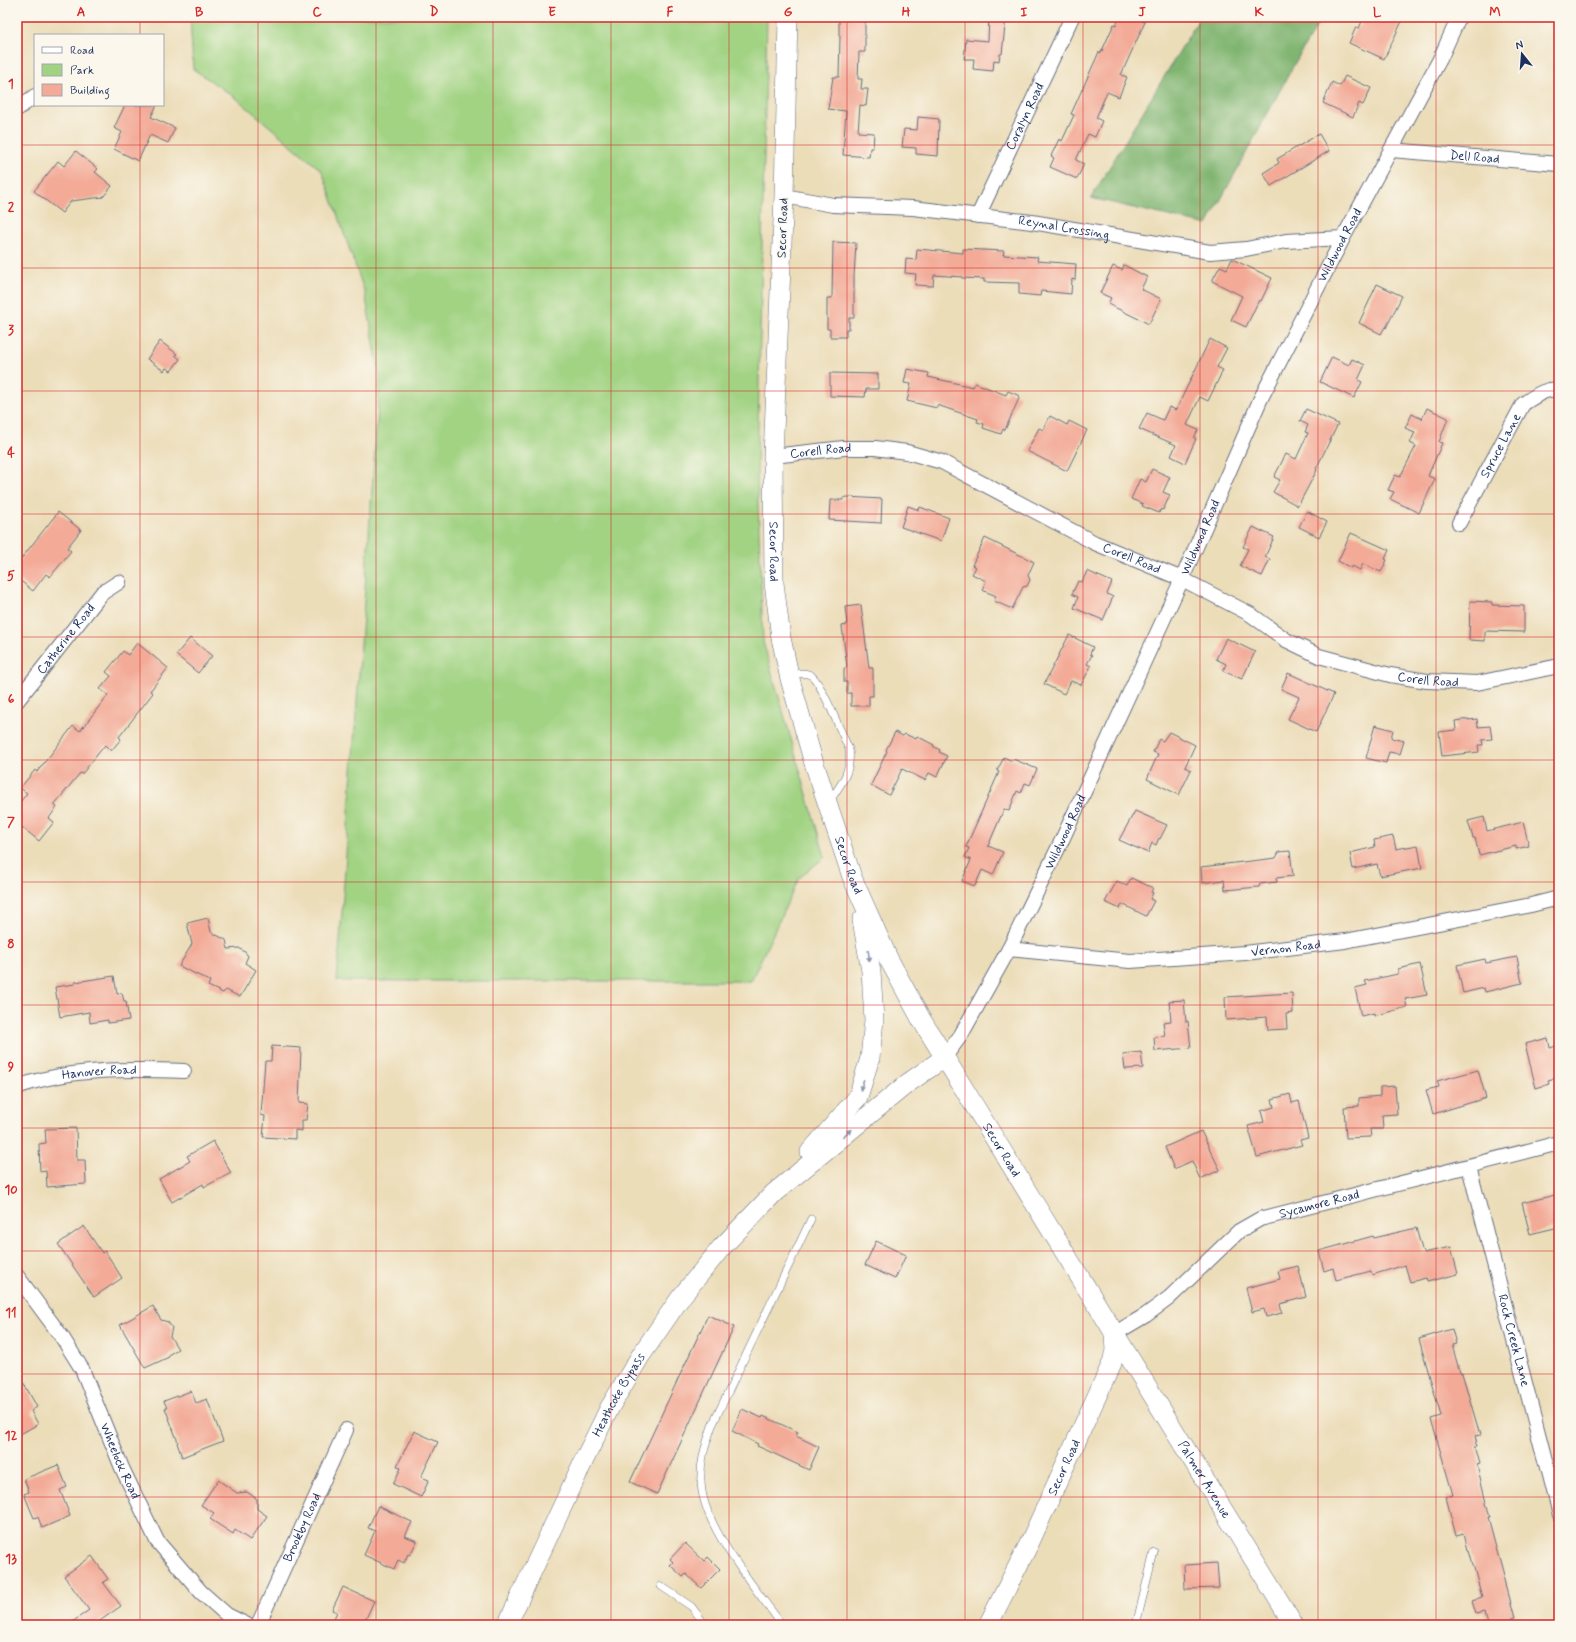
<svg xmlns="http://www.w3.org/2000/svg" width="1576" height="1642" viewBox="0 0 1576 1642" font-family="Mynerve,sans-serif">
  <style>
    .green { fill: #a1d383; stroke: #5e8170 }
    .forest { fill: #80b571; stroke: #4e7268 }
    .building { fill: #f3aa97 }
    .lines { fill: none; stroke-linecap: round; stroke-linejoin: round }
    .lane-casing { stroke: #646c7e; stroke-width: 8 }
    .street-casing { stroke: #646c7e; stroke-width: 16 }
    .secondary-casing { stroke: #646c7e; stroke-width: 20 }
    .lane { stroke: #fff; stroke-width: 7 }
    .street { stroke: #fff; stroke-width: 14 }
    .secondary { stroke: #fff; stroke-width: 19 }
    .oneway { fill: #8d97ae }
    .grid { fill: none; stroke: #d62828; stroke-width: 1; stroke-opacity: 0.55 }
    .labels { text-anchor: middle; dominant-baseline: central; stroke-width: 3; stroke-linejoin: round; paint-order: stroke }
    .street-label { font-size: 13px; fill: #1b2f5e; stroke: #fbf7ec }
    .neatline { fill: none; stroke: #d62828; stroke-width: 1.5 }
    .grid-label { font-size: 13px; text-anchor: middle; font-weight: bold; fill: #d62828 }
  </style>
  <rect width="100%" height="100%" fill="#fbf7ec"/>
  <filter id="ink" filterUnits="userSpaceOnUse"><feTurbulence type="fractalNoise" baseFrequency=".025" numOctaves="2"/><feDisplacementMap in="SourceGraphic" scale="8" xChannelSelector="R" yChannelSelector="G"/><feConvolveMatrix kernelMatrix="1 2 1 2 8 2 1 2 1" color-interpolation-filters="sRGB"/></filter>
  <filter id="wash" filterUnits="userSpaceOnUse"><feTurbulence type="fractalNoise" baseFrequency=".012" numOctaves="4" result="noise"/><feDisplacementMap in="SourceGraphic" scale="16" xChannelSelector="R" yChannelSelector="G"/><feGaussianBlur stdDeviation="0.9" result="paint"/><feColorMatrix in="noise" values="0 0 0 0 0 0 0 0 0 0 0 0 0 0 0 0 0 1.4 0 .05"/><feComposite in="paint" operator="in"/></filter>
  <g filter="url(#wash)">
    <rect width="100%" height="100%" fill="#ecddb9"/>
    <path class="green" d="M190,17H767L757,474L763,642L825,857L799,878L751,981H337L380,378L365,293L322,171L236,98L193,69Z"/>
    <path class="forest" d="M1200,17H1322L1296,61L1207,225L1091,198Z"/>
    <g id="blocks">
      <g class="building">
        <path d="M839,17H865V52H859L858,79H862L861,89H868L866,106L860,105L858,132L874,133L873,148H870L869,157L843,155L846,111L828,109L833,77H839L840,36H839Z"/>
        <path d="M989,17H1006L1002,54H1000L999,61L994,60L993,71L973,69L974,59H964L966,39L988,41Z"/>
        <path d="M1120,17H1135L1145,22L1121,75L1127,77L1119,97L1107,92L1096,118L1102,121L1095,137L1088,134L1076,160L1084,164L1077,179L1050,167L1054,158L1051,156L1059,139L1062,141L1074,115L1071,114L1099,52L1101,53L1114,24L1116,25Z"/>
        <path d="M1364,17H1404L1384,59L1349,43L1356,27L1359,28Z"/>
        <path d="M1345,76L1371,88L1363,105L1359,103L1353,117L1323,103L1332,82L1340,86Z"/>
        <path d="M125,105H157L151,117L175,128L168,143L150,135L138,161L114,149L122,132L114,128Z"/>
        <path d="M918,117L939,119L938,156L916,154V148L902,147L904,129L917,130Z"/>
        <path d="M1319,134L1329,151L1271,186L1263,173L1279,163L1277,159Z"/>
        <path d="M76,151L98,169L95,172L112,186L103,197L71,201L62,213L34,191L58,161L64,166Z"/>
        <path d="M833,242L856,243L854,277V318H849V329H846V337H830V329H827V298H832Z"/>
        <path d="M917,249L963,253V249L1004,251L1003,255L1038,257L1037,261L1076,264L1075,280L1072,279L1071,294L1041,291L1040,296L1019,294V283L984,282V279L962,278V277L934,275L933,286L915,285L916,274L905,273L906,259L916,260Z"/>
        <path d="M1232,259L1272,278L1261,301L1259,300L1246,327L1231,320L1242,296L1212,281L1220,266L1227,269Z"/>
        <path d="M1124,265L1147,277L1141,289L1161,299L1149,324L1108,304L1111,298L1100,293L1113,266L1122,270Z"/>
        <path d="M1377,284L1402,296L1386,328L1385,327L1381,334L1359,323Z"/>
        <path d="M1210,339L1227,348L1217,367L1223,370L1208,401L1200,397L1187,425L1198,430L1194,438L1196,439L1185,463L1171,456L1176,445L1139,429L1147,413L1163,420L1169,407L1176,410Z"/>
        <path d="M160,341L177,354L175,355L180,359L171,371L166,368L164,371L147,359Z"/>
        <path d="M1332,357L1349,365L1352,359L1365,365L1358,380L1362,382L1354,398L1320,382Z"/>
        <path d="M907,369L929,373L928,377L973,387L975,383L1006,395L1008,391L1020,396L1005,430L1003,429L1001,434L983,428L984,424L977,422L978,419L937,405V408L907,401L911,384L904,383Z"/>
        <path d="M830,373L878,374V389H866L865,397L830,396Z"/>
        <path d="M1427,408L1448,418L1439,442L1442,443L1428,476L1435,479L1419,513L1390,499L1394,492L1388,490L1395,475L1400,477L1416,446L1410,443L1415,432L1405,428L1412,414L1422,419Z"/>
        <path d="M1306,409L1338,424L1316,469L1317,470L1298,506L1273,492L1280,480L1274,477L1286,454L1296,459L1308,433L1305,432L1308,425L1300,421Z"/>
        <path d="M1050,416L1067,425L1069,421L1087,430L1067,471L1027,451L1039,428L1043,430Z"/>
        <path d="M1152,469L1170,477L1163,492L1170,495L1163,510L1161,509L1159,513L1142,506L1143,504L1131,499L1140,479L1146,482Z"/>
        <path d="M847,497L882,499L881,523L829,520L830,500H843V498Z"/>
        <path d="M908,506L919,510L920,507L949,518L941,541L901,527Z"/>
        <path d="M1307,511L1327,522L1319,537L1299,527Z"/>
        <path d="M58,512L81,530L67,548L71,551L50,577L46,574L33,591L17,578V564Z"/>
        <path d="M1253,527L1274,537L1265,557L1270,559L1262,576L1240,566L1248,549L1243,547Z"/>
        <path d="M1351,533L1389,550L1385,559L1387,560L1381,572L1363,564L1360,570L1352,566L1351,568L1338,561Z"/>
        <path d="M985,538L1034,562L1028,575L1030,580L1027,586L1023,587L1012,609L994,601L996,596L982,590L986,581L972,574L976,567L972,565Z"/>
        <path d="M1087,571L1112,582L1107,594L1113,597L1103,620L1074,608L1078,597L1072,594L1078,581L1082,582Z"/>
        <path d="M1470,601L1492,602V605L1524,606V632L1485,631V641L1469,640Z"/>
        <path d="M861,605L869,668H873V696H869V706H851V693H847V682H844V668H847L842,626L847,625L845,607Z"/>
        <path d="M1069,635L1093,647L1090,654L1092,655L1087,664L1091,666L1081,685L1071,681L1064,694L1044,684Z"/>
        <path d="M190,638L212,656L198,673L176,655Z"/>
        <path d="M1226,638L1255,652L1242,679L1223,671L1226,664L1216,659Z"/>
        <path d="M137,643L168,668L150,691L153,693L119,737L121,739L111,751L105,745L82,774L80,773L54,805L57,807L49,818L54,822L39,841L17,823V806L27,793L20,788L35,770L37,772L73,726L80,731L108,695L100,689L111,676L106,672L123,651L128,655Z"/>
        <path d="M1288,673L1334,694L1316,732L1288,719L1299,697L1281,689Z"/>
        <path d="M1469,719V720L1477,719L1478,727L1490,726L1492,739L1482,740L1483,745H1478L1479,752L1442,756L1439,732L1456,730L1455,721Z"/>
        <path d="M1375,725L1393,730L1391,738L1404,741L1400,754L1389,752L1386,763L1366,758Z"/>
        <path d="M895,732L903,736L905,734L916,739L917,736L934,745L933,746L940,750L939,752L947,756L937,777L929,773L925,780L902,769L889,795L871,785L887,751L886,750Z"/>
        <path d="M1169,732L1195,745L1185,767L1191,770L1179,795L1147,779L1158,754L1153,752L1159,739L1163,741Z"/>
        <path d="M1004,757L1012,761L1013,759L1037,769L1030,785L1025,783L1021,793L1017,791L1009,811L1004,809L988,846L1003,852L993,875L982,870L975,886L962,881L971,860L965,857L969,848L966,847L999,772L997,771Z"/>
        <path d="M1135,811L1167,825L1160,839L1159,838L1156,845L1152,843L1148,853L1119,840Z"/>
        <path d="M1484,817L1487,831L1523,822L1529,846L1516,849V846L1479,855L1475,838H1473L1468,821Z"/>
        <path d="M1393,836L1396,849L1418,845L1422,868L1380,876L1377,864L1353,869L1350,853L1375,847L1374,840Z"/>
        <path d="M1290,851L1293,876L1276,878L1277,882L1260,884L1259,887L1225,890L1224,880L1202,883L1201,867L1276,858L1279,852Z"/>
        <path d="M1131,878L1153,888L1151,892L1153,893L1150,899L1154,901L1146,916L1122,904L1120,909L1105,902L1117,881L1127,886Z"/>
        <path d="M208,918L211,932L226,940L228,949L239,948L245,952L248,956L245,963L256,970L240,997L226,990L223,993L208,986L210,981L179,966L192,944L187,923Z"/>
        <path d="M1517,957L1522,983L1485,992L1484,988L1463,993L1457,965L1485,959L1486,963Z"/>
        <path d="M1420,964L1427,995L1405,999L1407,1007L1374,1016V1013L1361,1016L1355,988L1367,985L1365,981L1398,974V969Z"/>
        <path d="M114,976L117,994L122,993L124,1001H126L129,1020L108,1023V1020L90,1023L89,1012L60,1017L55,987L75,984V982Z"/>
        <path d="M1292,993L1293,1013L1286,1014L1287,1029L1268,1030L1267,1017L1226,1020L1225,997Z"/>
        <path d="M1184,1000L1186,1022L1188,1021L1191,1048L1155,1051L1154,1037L1165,1036L1163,1022L1171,1021L1169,1001Z"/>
        <path d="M1548,1038L1550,1048L1559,1045V1077L1548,1080L1549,1084L1536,1088L1525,1044Z"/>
        <path d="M272,1046L301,1048L299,1103L308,1104L306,1120H302V1131L295,1130V1139L263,1137L265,1116L261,1115L265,1061H271Z"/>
        <path d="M1141,1052L1143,1068L1125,1069L1123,1054Z"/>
        <path d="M1478,1070L1486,1098L1433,1114L1426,1090L1439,1087L1437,1081Z"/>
        <path d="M1395,1086L1397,1114L1382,1115L1383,1129H1370L1371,1137L1346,1138L1344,1107L1359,1106V1098L1380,1096V1087Z"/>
        <path d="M1290,1094L1292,1103L1299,1101L1308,1138L1300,1140L1302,1145L1257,1157L1248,1126L1264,1122L1261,1111L1274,1107L1272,1099Z"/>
        <path d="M76,1128L77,1160H85L86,1184L47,1187L46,1171L40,1172L39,1144L46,1143L45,1129Z"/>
        <path d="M1201,1131L1220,1170L1200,1179L1192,1161L1174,1169L1165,1147Z"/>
        <path d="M213,1141L231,1173L204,1187L203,1184L172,1202L159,1179L190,1161L187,1156Z"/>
        <path d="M1559,1194V1227L1530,1234L1522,1203Z"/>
        <path d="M84,1226L102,1253L105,1251L122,1278L94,1297L58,1244Z"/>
        <path d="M1416,1228L1423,1253L1451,1247L1458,1274L1427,1282L1426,1278L1410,1282L1405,1265L1372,1275L1371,1271L1336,1280L1333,1268L1324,1271L1319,1251L1373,1236L1374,1238Z"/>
        <path d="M876,1241L906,1255L895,1279L865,1265Z"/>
        <path d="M1298,1266L1306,1297L1280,1304L1282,1313L1266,1317L1264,1309L1252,1312L1246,1288L1280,1279L1278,1271Z"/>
        <path d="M153,1306L161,1320L168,1322L172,1328L170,1336L178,1349L168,1355L169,1357L145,1368L120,1325Z"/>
        <path d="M708,1315L734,1327L657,1494L630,1482Z"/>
        <path d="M1452,1329L1456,1344L1452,1345L1460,1373H1462L1480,1435L1475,1436L1478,1446H1475L1480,1464L1477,1465L1490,1518H1488L1515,1618L1489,1625L1485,1611L1477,1613L1473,1600L1482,1597L1469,1550H1468L1464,1534L1456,1536L1446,1497L1453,1495L1431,1419L1441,1416L1419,1339Z"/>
        <path d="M17,1371L37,1407L31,1411L38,1424L17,1436Z"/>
        <path d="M191,1391L196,1403L207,1399L223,1441L182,1457L177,1443L178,1442L165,1408H167L164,1401Z"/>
        <path d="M742,1409L762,1418L763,1416L798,1432L796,1436L819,1447L809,1470L764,1449L757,1446L758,1444L732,1431Z"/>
        <path d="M414,1431L438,1442L421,1477L429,1480L421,1497L393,1484L401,1468L397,1466Z"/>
        <path d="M58,1465L67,1487L60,1490L70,1516L42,1528L38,1517L34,1518L24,1494L29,1492L24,1479Z"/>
        <path d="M218,1480L237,1493L247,1492L257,1499V1509L267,1516L250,1540L235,1530L233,1534L210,1519L214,1513L201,1505Z"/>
        <path d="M378,1506L412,1522L405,1536L417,1541L410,1555L408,1554L404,1563L398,1560L394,1569L364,1555L375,1531L368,1528Z"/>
        <path d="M685,1543L704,1561L708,1557L720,1569L701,1588L686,1574L683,1577L670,1565L673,1562L670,1559Z"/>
        <path d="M92,1556L108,1579L103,1582L121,1606L94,1625H68L89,1610L64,1576Z"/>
        <path d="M1217,1563L1219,1588L1185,1589L1184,1565Z"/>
        <path d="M343,1587L374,1601L363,1625H331L337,1612L332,1610Z"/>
      </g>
    </g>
  </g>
  <g filter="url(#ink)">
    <use href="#blocks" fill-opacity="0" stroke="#646c7e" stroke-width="1"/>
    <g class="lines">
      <g class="lane-casing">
        <g id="lane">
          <path d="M790,675C797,674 806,671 812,676C823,686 841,733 849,749C852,772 841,784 829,802"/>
          <path d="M661,1586L692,1607L705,1625"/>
          <path d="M782,1625C756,1588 701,1526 701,1480C700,1460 706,1444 712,1426L811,1219"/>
          <path d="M1136,1625L1154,1552"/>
        </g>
      </g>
      <g class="street-casing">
        <g id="street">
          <path d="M17,109L35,96"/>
          <path id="s1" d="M1391,150L1559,164"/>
          <path id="s2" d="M784,196L833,205L913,208L1032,222L1210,252L1246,249L1286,241L1343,238"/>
          <path id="s3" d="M978,216L1072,17"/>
          <path id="s4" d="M773,456L844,448H875L907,452L942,462L1095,543L1182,579L1250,614L1286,640L1319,656L1390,675L1427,681L1477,683L1559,666"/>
          <path id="s5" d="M1459,523L1523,404C1534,397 1546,387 1559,390"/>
          <path id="s6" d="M17,701L102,593L119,582"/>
          <path id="s7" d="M1009,949L1130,961L1245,953L1345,941L1531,905L1559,898"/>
          <path id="s8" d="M944,1058L961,1035L1009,949L1062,840L1182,579L1261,398L1343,238L1440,59L1459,17"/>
          <path id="s9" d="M17,1087C70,1068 128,1069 184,1071"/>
          <path id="s10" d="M1469,1167L1559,1514"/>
          <path id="s11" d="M17,1276L62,1337L82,1369L122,1468L157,1541L201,1592L227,1615L247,1625"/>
          <path id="s12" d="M1114,1334L1146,1315L1169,1298L1239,1231L1260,1219L1559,1143"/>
          <path id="s13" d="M258,1625L346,1430"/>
        </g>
      </g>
      <g class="secondary-casing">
        <g id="secondary">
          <path id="s14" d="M788,17L784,196L773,456L774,583L781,638L790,679L813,760L852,877L888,958L921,1019L1294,1625"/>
          <path d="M810,1152L858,1097L870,1058L874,1020L871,971L862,920"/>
          <path id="s15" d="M507,1625L584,1460L610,1407L641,1355L681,1297L721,1248L774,1193L908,1083L944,1058"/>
          <path id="s16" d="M988,1625L1029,1544L1112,1363L1115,1350L1114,1334"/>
        </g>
      </g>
      <use href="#lane" class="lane"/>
      <use href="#street" class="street"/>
      <use href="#secondary" class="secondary"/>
    </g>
    <defs><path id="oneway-solid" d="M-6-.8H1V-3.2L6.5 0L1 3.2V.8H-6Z"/></defs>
    <g class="oneway">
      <use href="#oneway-solid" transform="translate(869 956) rotate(81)"/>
      <use href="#oneway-solid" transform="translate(862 1085) rotate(108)"/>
      <use href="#oneway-solid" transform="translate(847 1133) rotate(-40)"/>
    </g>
  </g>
  <path class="grid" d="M140,17V35M258,17V1625M376,17V1625M493,17V1625M611,17V1625M729,17V1625M847,17V1625M965,17V1625M1083,17V1625M1200,17V1625M1318,17V1625M1436,17V1625M140,105V1625M17,145H1559M17,268H1559M17,391H1559M17,514H1559M17,637H1559M17,760H1559M17,882H1559M17,1005H1559M17,1128H1559M17,1251H1559M17,1374H1559M17,1497H1559"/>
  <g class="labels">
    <g class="street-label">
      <text stroke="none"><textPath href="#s3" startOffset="110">Coralyn Road</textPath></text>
      <text stroke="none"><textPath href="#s1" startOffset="84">Dell Road</textPath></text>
      <text transform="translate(783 228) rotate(-88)">Secor Road</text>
      <text stroke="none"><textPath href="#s2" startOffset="282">Reynal Crossing</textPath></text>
      <text stroke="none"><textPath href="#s8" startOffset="905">Wildwood Road</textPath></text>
      <text stroke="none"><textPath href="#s5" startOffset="88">Spruce Lane</textPath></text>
      <text stroke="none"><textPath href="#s4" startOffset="48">Corell Road</textPath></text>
      <text stroke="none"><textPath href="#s8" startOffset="581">Wildwood Road</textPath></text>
      <text stroke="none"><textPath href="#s14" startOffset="535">Secor Road</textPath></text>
      <text stroke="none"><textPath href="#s4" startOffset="384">Corell Road</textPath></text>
      <text stroke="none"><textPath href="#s6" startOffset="79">Catherine Road</textPath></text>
      <text stroke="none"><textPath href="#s4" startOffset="708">Corell Road</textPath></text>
      <text stroke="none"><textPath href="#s8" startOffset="257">Wildwood Road</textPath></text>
      <text stroke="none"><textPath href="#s14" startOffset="859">Secor Road</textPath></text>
      <text stroke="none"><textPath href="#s7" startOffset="278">Vernon Road</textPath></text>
      <text stroke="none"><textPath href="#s9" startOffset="84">Hanover Road</textPath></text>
      <text stroke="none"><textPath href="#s14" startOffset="1183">Secor Road</textPath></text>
      <text stroke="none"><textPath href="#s12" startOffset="248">Sycamore Road</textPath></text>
      <text stroke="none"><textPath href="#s10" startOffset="179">Rock Creek Lane</textPath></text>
      <text stroke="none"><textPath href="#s15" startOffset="256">Heathcote Bypass</textPath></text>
      <text stroke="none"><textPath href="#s11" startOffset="213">Wheelock Road</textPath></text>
      <text stroke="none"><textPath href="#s16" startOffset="175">Secor Road</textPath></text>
      <text stroke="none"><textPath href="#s14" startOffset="1570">Palmer Avenue</textPath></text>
      <text stroke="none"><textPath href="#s13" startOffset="107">Brookby Road</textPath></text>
    </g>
  </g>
  <rect width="1576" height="1642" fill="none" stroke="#fbf7ec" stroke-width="44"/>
  <rect x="34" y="34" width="130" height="72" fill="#fbf7ec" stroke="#a1a7b3"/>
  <rect x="42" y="47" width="20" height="6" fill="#ffffff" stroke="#a1a7b3"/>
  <text x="70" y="54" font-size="12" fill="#1b2f5e">Road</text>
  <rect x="42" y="64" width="20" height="12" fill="#a1d383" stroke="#a1a7b3"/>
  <text x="70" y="74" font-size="12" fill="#1b2f5e">Park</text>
  <rect x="42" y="84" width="20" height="12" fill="#f3aa97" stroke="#a1a7b3"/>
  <text x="70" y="94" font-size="12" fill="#1b2f5e">Building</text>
  <g transform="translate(1522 54) rotate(343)" stroke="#fbf7ec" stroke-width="3" paint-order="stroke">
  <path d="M0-3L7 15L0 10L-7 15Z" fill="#1b2f5e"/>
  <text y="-6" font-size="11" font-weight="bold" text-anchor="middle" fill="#1b2f5e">N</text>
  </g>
  <rect x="22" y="22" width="1532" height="1598" class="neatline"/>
  <g class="grid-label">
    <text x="81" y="16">A</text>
    <text x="199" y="16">B</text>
    <text x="317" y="16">C</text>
    <text x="434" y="16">D</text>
    <text x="552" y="16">E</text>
    <text x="670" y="16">F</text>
    <text x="788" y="16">G</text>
    <text x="906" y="16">H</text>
    <text x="1024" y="16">I</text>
    <text x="1142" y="16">J</text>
    <text x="1259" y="16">K</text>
    <text x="1377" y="16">L</text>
    <text x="1495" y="16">M</text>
    <text x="11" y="88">1</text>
    <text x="11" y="211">2</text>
    <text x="11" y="334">3</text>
    <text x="11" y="457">4</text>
    <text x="11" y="580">5</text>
    <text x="11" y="703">6</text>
    <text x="11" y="826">7</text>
    <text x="11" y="948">8</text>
    <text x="11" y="1071">9</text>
    <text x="11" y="1194">10</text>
    <text x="11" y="1317">11</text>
    <text x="11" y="1440">12</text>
    <text x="11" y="1563">13</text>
  </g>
</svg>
